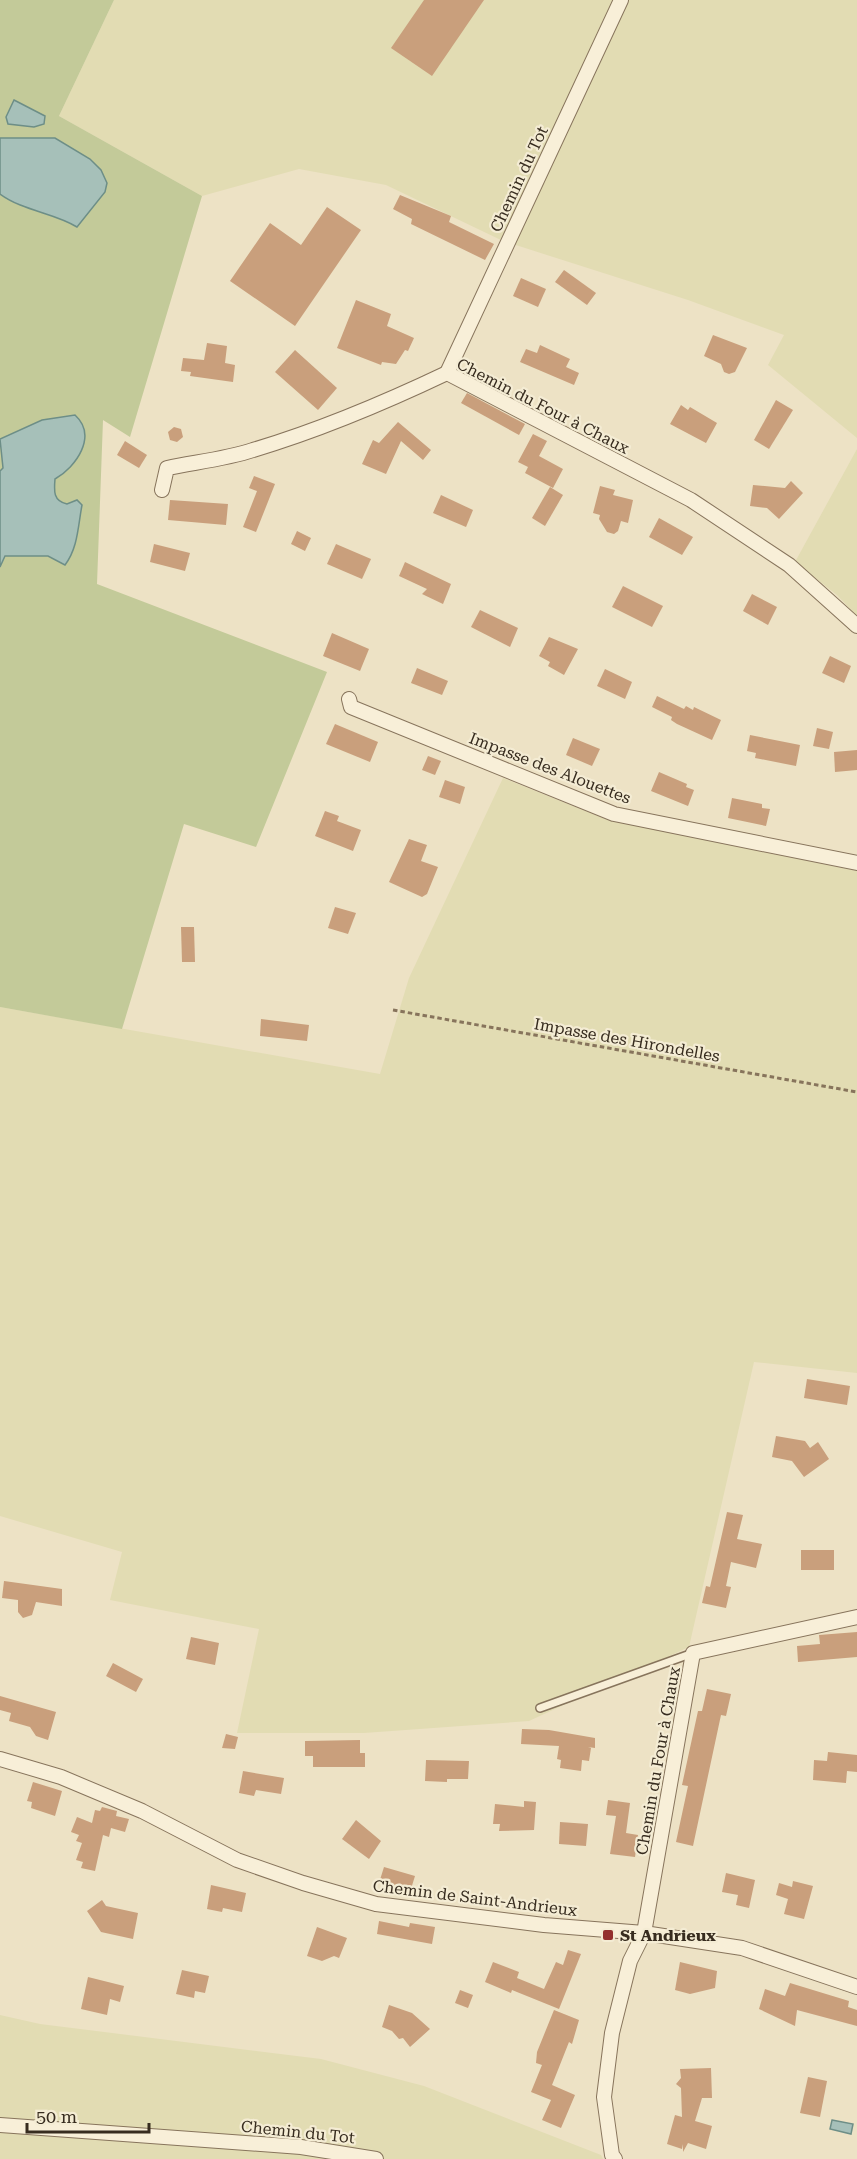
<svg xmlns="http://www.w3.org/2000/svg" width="857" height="2159" viewBox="0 0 857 2159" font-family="'Roboto Serif',serif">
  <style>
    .farmland { fill: #e2dcb3 }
    .green { fill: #c3ca99 }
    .water { fill: #a6c0b9; stroke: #6d8e87; stroke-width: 1.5 }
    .building { fill: #c99f7c }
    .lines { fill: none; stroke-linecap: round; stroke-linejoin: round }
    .service-casing { stroke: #87745c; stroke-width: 10 }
    .minor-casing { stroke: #87745c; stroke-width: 16 }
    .path { stroke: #87745c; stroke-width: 3; stroke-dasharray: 4.5 3; stroke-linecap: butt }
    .service { stroke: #f8efd8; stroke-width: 7 }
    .minor { stroke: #f8efd8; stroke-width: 14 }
    .poi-dot { fill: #94302e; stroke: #f4ecd4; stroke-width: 2 }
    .labels { text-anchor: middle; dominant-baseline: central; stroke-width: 4.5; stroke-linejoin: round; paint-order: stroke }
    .street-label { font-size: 16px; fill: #372c1f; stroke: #f4ecd4 }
    .poi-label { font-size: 16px; font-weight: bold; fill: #372c1f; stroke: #f4ecd4; text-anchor: start }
  </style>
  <rect width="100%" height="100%" fill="#ede2c5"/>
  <g class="farmland">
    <path d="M114,0H857V438L768,365L784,335L688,300L503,241L386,185L299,169L202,196L59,116Z"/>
    <path d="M857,449V616L837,595L795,562Z"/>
    <path d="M503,778L608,820L857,871V1373L754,1362L689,1647L529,1721L364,1733H237L259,1629L110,1600L122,1552L0,1516V1007L380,1074L409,978Z"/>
    <path d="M0,2015L40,2024L321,2059L424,2086L601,2155L603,2159H0Z"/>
  </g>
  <path class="green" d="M0,0H114L59,116L202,196L130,437L103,420L97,584L327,672L256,847L184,824L122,1029L0,1007Z"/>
  <g class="water">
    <path d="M14,100L45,116L44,124L34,127L8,124L6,117Z"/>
    <path d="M0,138H55L90,159L101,170L107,183L105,192L77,227C55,213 23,211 0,194Z"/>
    <path d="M75,415C98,436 76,467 55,479C54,491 53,501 67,504L77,500L82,505C78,526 78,548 65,565L48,556H5L0,567V471L3,468L0,439L42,420Z"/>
    <path d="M832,2120L853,2124L851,2134L830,2129Z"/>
  </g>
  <g class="building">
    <path d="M424,0H484L432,76L391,48Z"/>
    <path d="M400,195L451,216L449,222L494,244L485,260L411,224L412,219L393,209Z"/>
    <path d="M327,207L361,230L295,326L230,281L270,223L301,245Z"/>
    <path d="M564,270L596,293L587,305L555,282Z"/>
    <path d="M521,278L546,289L538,307L513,296Z"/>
    <path d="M356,300L391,314L387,326L414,338L408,351L405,350L396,364L382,362L381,365L337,348Z"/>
    <path d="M713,335L747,348L735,372L729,374L724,372L721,364L704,356Z"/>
    <path d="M207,343L227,346L225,363L235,365L233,382L190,376L191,372L181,371L183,358L204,360Z"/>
    <path d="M540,345L570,359L566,367L579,373L574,385L520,362L526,349L537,353Z"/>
    <path d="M295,350L337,388L318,410L275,372Z"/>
    <path d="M467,393L525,424L519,435L461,403Z"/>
    <path d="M776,400L793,410L769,449L754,440Z"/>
    <path d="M681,405L688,410L690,407L717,423L706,443L670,424Z"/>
    <path d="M398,422L431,450L423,460L401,441L386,474L362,464L373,440L379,443Z"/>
    <path d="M174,427L181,429L183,437L177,442L170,440L168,432Z"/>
    <path d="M533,434L547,441L539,456L563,469L553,488L525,473L528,467L518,462Z"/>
    <path d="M125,441L147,455L139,468L117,455Z"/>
    <path d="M254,476L275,484L256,532L243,527L257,491L249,488Z"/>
    <path d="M791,481L803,493L779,519L767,508L750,506L753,485L785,488Z"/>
    <path d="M600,486L615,490L613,495L633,500L628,523L621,521L618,531L614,534L607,532L599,519L600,515L593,513Z"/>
    <path d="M550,487L563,495L545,526L532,518Z"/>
    <path d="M441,495L473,510L466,527L433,513Z"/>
    <path d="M170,500L228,504L226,525L168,520Z"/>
    <path d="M659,518L693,537L682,555L649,537Z"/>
    <path d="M297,531L311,538L305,551L291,544Z"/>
    <path d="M154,544L190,553L185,571L150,562Z"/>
    <path d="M336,544L371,559L362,579L327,564Z"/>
    <path d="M405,562L451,584L443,604L422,594L427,589L399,576Z"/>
    <path d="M623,586L663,606L652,627L612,607Z"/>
    <path d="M752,594L777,607L768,625L743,611Z"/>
    <path d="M480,610L518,628L510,647L471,627Z"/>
    <path d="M332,633L369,649L360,671L323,656Z"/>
    <path d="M549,637L578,649L564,675L548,666L550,662L539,656Z"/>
    <path d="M830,656L851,666L844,683L822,673Z"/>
    <path d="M417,668L448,681L442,695L411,683Z"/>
    <path d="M605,669L632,682L625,699L597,686Z"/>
    <path d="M657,696L684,709L686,706L693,710L694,707L721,720L712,740L677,724L671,720L672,717L652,707Z"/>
    <path d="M335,724L378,742L370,762L326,744Z"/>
    <path d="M817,728L833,732L829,749L813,746Z"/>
    <path d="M750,735L800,745L796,766L755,758L756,753L747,751Z"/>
    <path d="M573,738L600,749L592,766L566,755Z"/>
    <path d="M857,750V770L835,772L834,752Z"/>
    <path d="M428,756L441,761L435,775L422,770Z"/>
    <path d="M659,772L687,784L686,787L694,790L688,806L651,791Z"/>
    <path d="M445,780L465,787L460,804L439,797Z"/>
    <path d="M732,798L762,804V808L770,809L766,826L728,818Z"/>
    <path d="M325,811L339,816L337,821L361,830L353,851L315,836Z"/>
    <path d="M409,839L427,845L421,861L438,867L427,894L422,897L389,882Z"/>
    <path d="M335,907L356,913L348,934L328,928Z"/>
    <path d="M181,927H194L195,962H182Z"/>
    <path d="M261,1019L309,1025L307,1041L260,1036Z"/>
    <path d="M807,1379L850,1386L847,1405L804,1398Z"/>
    <path d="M776,1436L805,1441L810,1448L818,1442L829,1459L804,1477L792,1461L772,1457Z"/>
    <path d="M727,1512L743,1515L737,1539L762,1544L756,1568L731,1562L726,1586L731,1587L726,1608L702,1603L706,1586L710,1587Z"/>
    <rect x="801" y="1550" width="33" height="20"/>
    <path d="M4,1581L62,1589V1606L36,1602L32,1615L23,1618L18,1612V1600L2,1598Z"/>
    <path d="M857,1632V1657L798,1662L797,1646L820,1644L819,1635Z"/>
    <path d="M191,1637L219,1643L215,1665L186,1659Z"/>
    <path d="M113,1663L143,1679L136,1692L106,1676Z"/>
    <path d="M707,1689L731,1694L726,1716L721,1715L693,1846L676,1842L688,1786L682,1785L698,1711H702Z"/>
    <path d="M0,1696L56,1712L48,1740L36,1736L30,1727L9,1721L11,1713L0,1710Z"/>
    <path d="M522,1729L549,1730L595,1738V1748L588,1747L591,1748L589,1761L582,1760L581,1771L560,1768L561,1760L557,1759L559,1746L521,1744Z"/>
    <path d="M226,1734L238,1737L235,1749L222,1748Z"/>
    <path d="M360,1740V1753H365V1767H313V1756H305V1741Z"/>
    <path d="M828,1752L857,1755V1772L847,1771L846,1783L813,1780L814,1760L827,1761Z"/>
    <path d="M426,1760L469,1761L468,1779H447V1782L425,1781Z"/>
    <path d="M243,1771L284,1778L281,1794L256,1790L254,1796L239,1793Z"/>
    <path d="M33,1782L62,1791L55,1816L31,1808L32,1802L27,1801Z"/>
    <path d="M608,1800L630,1803L626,1833L638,1835L635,1857L610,1854L616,1816L606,1815Z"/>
    <path d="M524,1801L536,1802L534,1830L499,1831L500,1824H493L495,1804L524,1807Z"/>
    <path d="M102,1807L117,1811L116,1816L129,1819L125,1832L111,1828L109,1837L103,1835L95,1871L81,1868L83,1862L76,1860L82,1843L76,1841L79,1835L71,1832L77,1817L92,1823L95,1810L100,1811Z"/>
    <path d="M356,1820L381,1841L369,1859L342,1839Z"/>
    <path d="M560,1822L588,1824L586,1846L559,1844Z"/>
    <path d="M384,1867L415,1876L410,1892L379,1883Z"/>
    <path d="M726,1873L755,1880L749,1908L736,1905L738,1895L722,1892Z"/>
    <path d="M793,1881L813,1886L804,1919L784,1914L788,1899L776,1895L779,1883L792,1887Z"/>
    <path d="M211,1885L246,1893L242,1912L223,1908L222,1912L207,1909Z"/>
    <path d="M102,1900L106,1906L138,1913L133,1939L101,1932L87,1911Z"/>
    <path d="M379,1921L409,1927L410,1923L435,1927L432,1944L377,1934Z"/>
    <path d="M317,1927L347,1938L339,1958L334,1956L322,1961L307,1956Z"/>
    <path d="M568,1950L581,1954L559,2009L512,1990L511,1993L485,1982L493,1962L519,1972L517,1978L544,1989L556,1962L563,1965Z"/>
    <path d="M680,1962L717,1971L715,1988L690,1994L675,1990Z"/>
    <path d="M182,1970L209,1976L205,1993L195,1991L194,1998L176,1994Z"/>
    <path d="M88,1977L124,1986L120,2002L110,1999L107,2015L81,2009Z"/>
    <path d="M790,1983L849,2001L848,2007L857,2010V2026L797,2010L795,2026L759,2009L765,1989L785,1996Z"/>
    <path d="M460,1990L473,1995L468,2008L455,2003Z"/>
    <path d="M389,2005L412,2013L430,2029L410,2047L403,2038L399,2039L392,2031L382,2027Z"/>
    <path d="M554,2010L579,2020L572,2044L569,2042L552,2085L575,2095L561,2128L542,2120L551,2100L531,2092L542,2065L536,2063L537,2052Z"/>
    <path d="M711,2068L712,2098H702L695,2121L712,2126L706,2149L688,2143L683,2152V2144L682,2149L667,2144L675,2115L682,2117L681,2088L676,2084L681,2078L680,2069Z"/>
    <path d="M808,2077L827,2081L820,2117L800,2113Z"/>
  </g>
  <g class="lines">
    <g class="service-casing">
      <path id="service" d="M540,1708L693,1653"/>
    </g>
    <g class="minor-casing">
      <g id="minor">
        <path d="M447,373L691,500L789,565L857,626"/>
        <path d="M447,373L621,0"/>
        <path d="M162,490L167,468C196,462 226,459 253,450C320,430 384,403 447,373"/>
        <path d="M349,699L351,707L614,814L857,863"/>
        <path d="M0,1759L61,1777L142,1811L237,1860L303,1883L376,1904L544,1925L644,1933L742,1948L857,1987"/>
        <path d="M0,2125L301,2147L376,2159"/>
        <path d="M615,2159L612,2155L604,2097L612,2033L630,1961L644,1933L693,1653L857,1617"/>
      </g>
    </g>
    <path class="path" d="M393,1010L857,1092"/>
    <use href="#service" class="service"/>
    <use href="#minor" class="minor"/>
  </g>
  <rect class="poi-dot" x="602" y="1929" width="12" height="12" rx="3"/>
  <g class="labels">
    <g class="street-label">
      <text transform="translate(519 179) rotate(-65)">Chemin du Tot</text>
      <text transform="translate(543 406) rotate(27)">Chemin du Four à Chaux</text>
      <text transform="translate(550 768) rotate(21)">Impasse des Alouettes</text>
      <text transform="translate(627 1040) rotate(10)">Impasse des Hirondelles</text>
      <text transform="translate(658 1761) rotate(-80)">Chemin du Four à Chaux</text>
      <text transform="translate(475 1898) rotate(7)">Chemin de Saint-Andrieux</text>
      <text transform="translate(298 2132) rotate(6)">Chemin du Tot</text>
    </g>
    <g class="poi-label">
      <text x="620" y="1935">St Andrieux</text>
    </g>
  </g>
  <path d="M27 2123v9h122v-9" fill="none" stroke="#372c1f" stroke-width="3"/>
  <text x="36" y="2123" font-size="18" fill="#372c1f" stroke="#f4ecd4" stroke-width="4.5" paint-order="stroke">50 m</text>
</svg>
